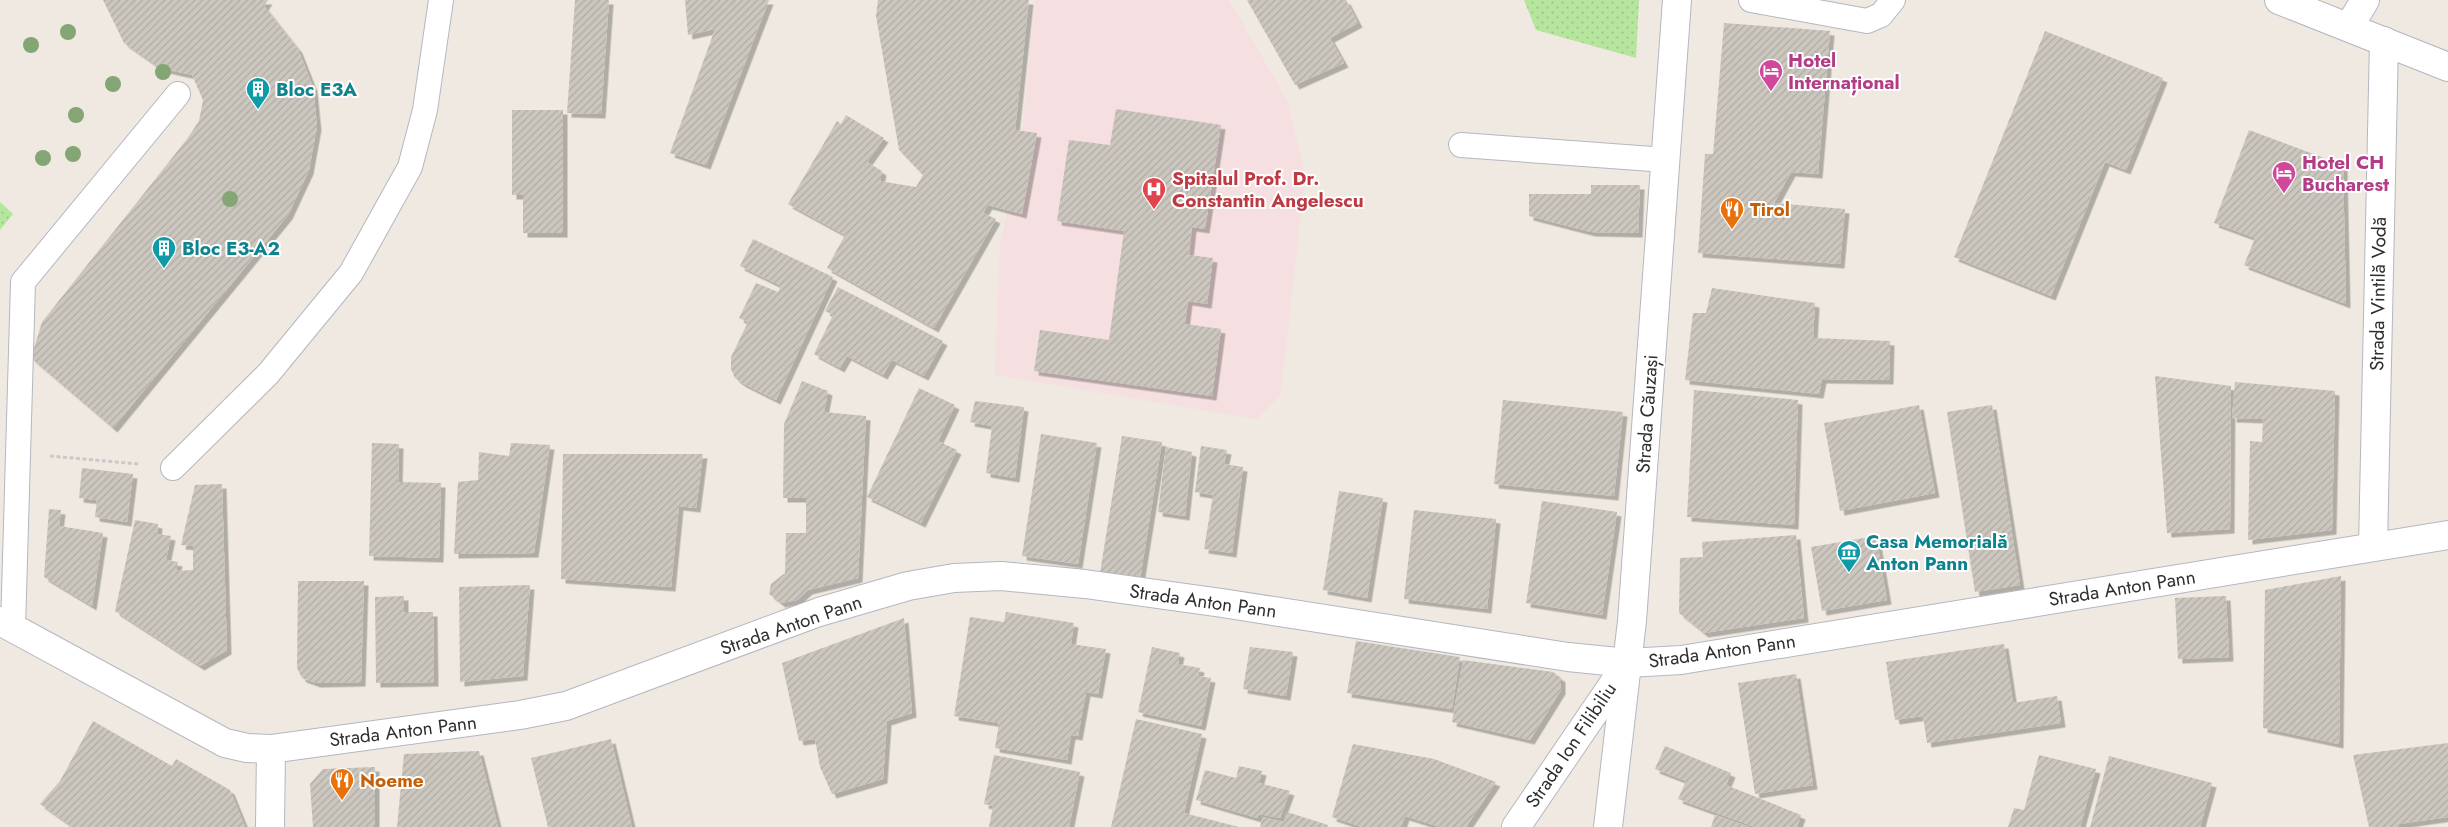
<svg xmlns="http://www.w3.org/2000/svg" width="2448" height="827" viewBox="0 0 2448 827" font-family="Jost,sans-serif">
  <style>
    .medical { fill: #f5dfe0 }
    .grass { fill: url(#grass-dots) }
    .building { fill: url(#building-hatch); filter: url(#shadow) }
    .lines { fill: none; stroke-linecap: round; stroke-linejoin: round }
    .service-casing { stroke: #b4b7c1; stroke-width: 26 }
    .minor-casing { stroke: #b4b7c1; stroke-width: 30 }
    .secondary-casing { stroke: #b4b7c1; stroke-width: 30 }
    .path { stroke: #c9c9c9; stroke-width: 3; stroke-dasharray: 4 2.5; stroke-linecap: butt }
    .service { stroke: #fff; stroke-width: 24 }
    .minor { stroke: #fff; stroke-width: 28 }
    .secondary { stroke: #fff; stroke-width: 28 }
    .tree { fill: #84a574 }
    .labels { text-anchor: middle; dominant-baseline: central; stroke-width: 4; stroke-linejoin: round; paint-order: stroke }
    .hotel-label { font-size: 19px; font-weight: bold; fill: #b23c85; stroke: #fff; text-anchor: start }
    .culture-label { font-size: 19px; font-weight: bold; fill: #0d838f; stroke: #fff; text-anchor: start }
    .health-label { font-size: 19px; font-weight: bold; fill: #be3a42; stroke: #fff; text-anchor: start }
    .food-label { font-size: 19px; font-weight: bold; fill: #c56008; stroke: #fff; text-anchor: start }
    .street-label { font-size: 19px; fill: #2e2e2e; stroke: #fff }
  </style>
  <defs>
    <pattern id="grass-dots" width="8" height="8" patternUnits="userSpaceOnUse" patternTransform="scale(1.25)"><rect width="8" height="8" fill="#b6e59e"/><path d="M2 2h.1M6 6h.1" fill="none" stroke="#9dc588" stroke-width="1.8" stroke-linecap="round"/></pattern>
    <pattern id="building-hatch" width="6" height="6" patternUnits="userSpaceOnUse" patternTransform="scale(1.25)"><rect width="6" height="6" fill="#cbc7bf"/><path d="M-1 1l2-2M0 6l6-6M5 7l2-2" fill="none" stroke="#afaba4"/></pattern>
    <filter id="shadow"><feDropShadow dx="4.5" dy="4.5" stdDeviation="0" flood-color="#0004"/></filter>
  </defs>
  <rect width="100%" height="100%" fill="#efe9e1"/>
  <path class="medical" d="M1035,0H1229L1288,102L1305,175L1281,394L1257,419L995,375L1000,245L1021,142Z"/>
  <g class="grass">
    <path d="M1524,0H1639L1636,58L1536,30Z"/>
    <path d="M0,202L13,214L0,230Z"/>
  </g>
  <g class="building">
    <path d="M103,0H268L264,6L298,49L313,87L317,126L309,170L288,215L113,428L31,358L42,322L187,139L199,121L203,100L192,75L160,68L124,43Z"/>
    <path d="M575,0H609L601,114L567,113Z"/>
    <path d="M685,0H769L706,165L670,153L715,29L688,35Z"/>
    <path d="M878,0H1029L1015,130L1037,133L1022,214L988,205L983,213L996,219L934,328L827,268L845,235L788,204L837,121L841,124L846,115L884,138L867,162L882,171L880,181L916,187L923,175L899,150L876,16Z"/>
    <path d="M1247,0H1346L1358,23L1330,38L1344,63L1295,85Z"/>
    <path d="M1724,23L1830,31L1818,174L1791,172L1774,203L1845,209L1840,264L1698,253L1705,154H1713Z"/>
    <path d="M2045,31L2163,78L2126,170L2105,162L2051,296L1954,257Z"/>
    <path d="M1116,109L1221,125L1205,229L1192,227L1189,255L1213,258L1207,304L1188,301L1185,324L1221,329L1212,396L1034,371L1040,330L1109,340L1124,231L1057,221L1069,140L1110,145Z"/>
    <path d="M512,110H563V233H523V195H512Z"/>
    <path d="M2249,130L2343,165L2346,304L2244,265L2255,238L2214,223Z"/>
    <path d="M1591,185H1640L1638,233L1591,232L1529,216V194H1591Z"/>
    <path d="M753,239L833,277L776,400L742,383L735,378L731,369V357L748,322L739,318L756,283L778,292L781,286L740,266Z"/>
    <path d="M838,287L943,341L924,376L892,360L883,375L847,356L840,368L814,354L833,315L825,311Z"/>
    <path d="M1712,288L1815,303L1813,338L1890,341L1889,380L1822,379L1819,394L1685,380L1693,313H1706Z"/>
    <path d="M2155,376L2231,386L2230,529L2167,533Z"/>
    <path d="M802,381L828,391L824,412L866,416L858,578L808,590L797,600L781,603L769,594L771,584L785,573L786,533H806V498H783L784,424Z"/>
    <path d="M2235,382L2335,391L2332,530L2248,540L2250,441L2262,442L2263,419L2232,418Z"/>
    <path d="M919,388L955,405L938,441L957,450L921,523L867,497Z"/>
    <path d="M1694,390L1798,400L1794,525L1687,517Z"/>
    <path d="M1503,400L1623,412L1614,496L1494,484Z"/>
    <path d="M975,401L1024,407L1015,478L986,473L992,426L970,422Z"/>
    <path d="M1919,405L1935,493L1840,511L1824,423Z"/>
    <path d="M1992,405L2020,585L1975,592L1947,412Z"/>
    <path d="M1041,434L1097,443L1078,564L1022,556Z"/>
    <path d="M1122,436L1162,442L1140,579L1100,573Z"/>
    <path d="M372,443L399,444L398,482L441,483L439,558L369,556Z"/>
    <path d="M511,443L550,445L534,553L454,554L458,482L478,480L479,452L509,456Z"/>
    <path d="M1201,446L1227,450L1224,464L1243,467L1232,553L1204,549L1213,495L1195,492Z"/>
    <path d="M1166,447L1192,452L1185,516L1158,512Z"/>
    <path d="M563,454H703L696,508L679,506L671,587L561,579Z"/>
    <path d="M82,468L133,474L127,522L95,517L97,500L79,498Z"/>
    <path d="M222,484L227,650L200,666L115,611L135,520L158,524L157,534L171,536L166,560L178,562L176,571L193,570V546L181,545L195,485Z"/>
    <path d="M1339,491L1383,498L1367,598L1323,590Z"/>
    <path d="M1542,501L1617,512L1602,615L1526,603Z"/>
    <path d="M49,509L61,510L59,526L103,533L92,606L44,577Z"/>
    <path d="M1414,510L1496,519L1487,609L1404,599Z"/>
    <path d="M1796,535L1804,618L1704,633L1679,613L1680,558L1703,557L1702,542Z"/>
    <path d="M1876,536L1887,600L1822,611L1811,547Z"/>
    <path d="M2341,576L2339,744L2263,728L2265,590Z"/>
    <path d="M298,581H364L361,682L316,683L302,678L297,668Z"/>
    <path d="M530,585L523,676L460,682L459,587Z"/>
    <path d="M404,596V612H433L434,682L376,683L375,597Z"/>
    <path d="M2226,596L2229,657L2178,659L2175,598Z"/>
    <path d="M1006,612L1074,623L1071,644L1106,649L1098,694L1086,692L1078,736L1071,735L1067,760L995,748L999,723L954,716L970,617L1004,622Z"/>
    <path d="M904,618L912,713L887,721L883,779L832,794L820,767L815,739L799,741L782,663Z"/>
    <path d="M1356,641L1460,657L1452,709L1347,693Z"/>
    <path d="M2004,644L2013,703L2057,696L2061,723L1927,743L1923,716L1895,720L1886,662Z"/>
    <path d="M1152,647L1180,653L1178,664L1200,668L1198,676L1211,678L1201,726L1138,712Z"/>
    <path d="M1250,647L1293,652L1286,696L1243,689Z"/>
    <path d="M1463,660L1553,672L1561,678V690L1530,740L1452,722Z"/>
    <path d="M1796,674L1813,785L1755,794L1738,683Z"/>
    <path d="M1136,719L1202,734L1184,813L1239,827H1111Z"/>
    <path d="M93,721L172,766L176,759L230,790L245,827H73L40,804L60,781Z"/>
    <path d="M611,739L632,827H548L531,758Z"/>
    <path d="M2448,743V817L2399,824V827H2369L2353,755Z"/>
    <path d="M1353,744L1434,759L1496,782L1466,827H1440L1405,816L1401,827H1362L1332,817Z"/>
    <path d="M1665,746L1731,773L1726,785L1801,815L1797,827H1755L1678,799L1686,781L1655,769Z"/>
    <path d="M479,751L498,827H397L404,754Z"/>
    <path d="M994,755L1080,772L1069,827H989L993,806L984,804Z"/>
    <path d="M2039,755L2096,769L2080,827H2008L2014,808L2024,810Z"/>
    <path d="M2109,756L2212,783L2200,827H2090Z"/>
    <path d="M1239,766L1262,771L1259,783L1290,791L1280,818L1259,814L1257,818L1196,800L1205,770L1236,778Z"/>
    <path d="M375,767V827H313L310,784L323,769Z"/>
    <path d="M1287,812L1328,825L1327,827H1260L1263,817L1284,822Z"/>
    <path d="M1715,815L1749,827H1711Z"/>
  </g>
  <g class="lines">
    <g class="service-casing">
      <g id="service">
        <path d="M1751,0L1867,21L1881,15L1893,0"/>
        <path d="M1461,145L1666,160"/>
        <path d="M173,468L268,374L351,273L410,167L425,110L441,0"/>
        <path d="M13,628L23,282L178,94"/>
      </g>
    </g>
    <g class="minor-casing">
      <g id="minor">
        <path d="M2349,27L2365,0"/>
        <path d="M2373,546L2384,41"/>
        <path d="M0,621L225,743L247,748L271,749L520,715L566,706L819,612L908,586L954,578L1001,576L1085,584L1222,603L1568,657L1628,663L1681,660L2448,535"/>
        <path d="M270,827L271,749"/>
        <path d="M1516,827L1625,667"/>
        <path d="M1608,827L1632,621L1677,0"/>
      </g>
    </g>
    <g class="secondary-casing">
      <path id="secondary" d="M2279,0L2448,67"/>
    </g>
    <path class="path" d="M50,456L139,464"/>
    <use href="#service" class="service"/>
    <use href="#minor" class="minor"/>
    <use href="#secondary" class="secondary"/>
  </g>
  <g class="tree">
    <circle cx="68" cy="32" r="8"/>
    <circle cx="31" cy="45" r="8"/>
    <circle cx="163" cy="72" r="8"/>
    <circle cx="113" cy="84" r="8"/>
    <circle cx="76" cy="115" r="8"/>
    <circle cx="73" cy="154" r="8"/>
    <circle cx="43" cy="158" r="8"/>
    <circle cx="230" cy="199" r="8"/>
  </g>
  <defs>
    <g id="hotel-pin" transform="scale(1.25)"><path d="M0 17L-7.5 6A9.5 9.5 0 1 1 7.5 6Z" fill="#d1479c" stroke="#fff"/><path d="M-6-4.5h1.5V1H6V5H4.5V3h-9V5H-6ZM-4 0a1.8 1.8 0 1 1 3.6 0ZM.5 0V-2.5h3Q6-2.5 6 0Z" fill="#fff"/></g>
    <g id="building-pin" transform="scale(1.25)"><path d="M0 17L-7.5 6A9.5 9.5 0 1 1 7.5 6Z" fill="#0f9aa8" stroke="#fff"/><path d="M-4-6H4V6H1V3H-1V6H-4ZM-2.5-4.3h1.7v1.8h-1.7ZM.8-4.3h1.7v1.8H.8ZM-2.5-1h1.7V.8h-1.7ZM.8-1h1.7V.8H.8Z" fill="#fff"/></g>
    <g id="hospital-pin" transform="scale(1.25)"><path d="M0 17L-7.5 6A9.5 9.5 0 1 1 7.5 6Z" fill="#e0444e" stroke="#fff"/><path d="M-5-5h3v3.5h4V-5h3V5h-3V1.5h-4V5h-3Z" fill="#fff"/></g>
    <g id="restaurant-pin" transform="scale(1.25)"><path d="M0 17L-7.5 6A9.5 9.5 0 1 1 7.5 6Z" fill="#e8710a" stroke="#fff"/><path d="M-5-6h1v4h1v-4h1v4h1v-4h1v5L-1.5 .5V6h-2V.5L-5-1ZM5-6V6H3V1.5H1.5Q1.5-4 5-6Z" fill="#fff"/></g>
    <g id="museum-pin" transform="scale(1.25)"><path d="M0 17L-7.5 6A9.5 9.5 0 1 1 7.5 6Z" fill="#0f9aa8" stroke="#fff"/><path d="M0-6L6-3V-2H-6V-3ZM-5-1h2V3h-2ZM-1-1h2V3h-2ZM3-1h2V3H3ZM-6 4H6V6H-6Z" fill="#fff"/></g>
  </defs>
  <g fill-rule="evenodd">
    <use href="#hotel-pin" x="1771" y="71"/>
    <use href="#building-pin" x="258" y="89"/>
    <use href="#hotel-pin" x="2284" y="173"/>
    <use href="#hospital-pin" x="1154" y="189"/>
    <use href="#restaurant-pin" x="1732" y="209"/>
    <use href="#building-pin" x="164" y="248"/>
    <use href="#museum-pin" x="1849" y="552"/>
    <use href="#restaurant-pin" x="342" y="780"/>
  </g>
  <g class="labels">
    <g class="hotel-label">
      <text x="1788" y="60">Hotel<tspan x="1788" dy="22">Internațional</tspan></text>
      <text x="2302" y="162">Hotel CH<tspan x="2302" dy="22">Bucharest</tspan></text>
    </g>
    <g class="culture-label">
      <text x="276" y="89">Bloc E3A</text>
      <text x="182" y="248">Bloc E3-A2</text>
      <text x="1866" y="541">Casa Memorială<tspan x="1866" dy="22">Anton Pann</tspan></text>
    </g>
    <g class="health-label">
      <text x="1172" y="178">Spitalul Prof. Dr.<tspan x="1172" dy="22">Constantin Angelescu</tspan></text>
    </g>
    <g class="food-label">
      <text x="1750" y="209">Tirol</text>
      <text x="360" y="780">Noeme</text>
    </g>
    <g class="street-label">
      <text transform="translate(2378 294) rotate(-89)">Strada Vintilă Vodă</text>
      <text transform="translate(1647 414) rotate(-86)">Strada Căuzași</text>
      <text transform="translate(2122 588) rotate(-9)">Strada Anton Pann</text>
      <text transform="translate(1203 601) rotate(8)">Strada Anton Pann</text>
      <text transform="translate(791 625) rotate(-19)">Strada Anton Pann</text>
      <text transform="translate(1722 651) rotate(-8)">Strada Anton Pann</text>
      <text transform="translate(403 731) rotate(-7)">Strada Anton Pann</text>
      <text transform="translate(1571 745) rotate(-56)">Strada Ion Filibiliu</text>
    </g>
  </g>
</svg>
